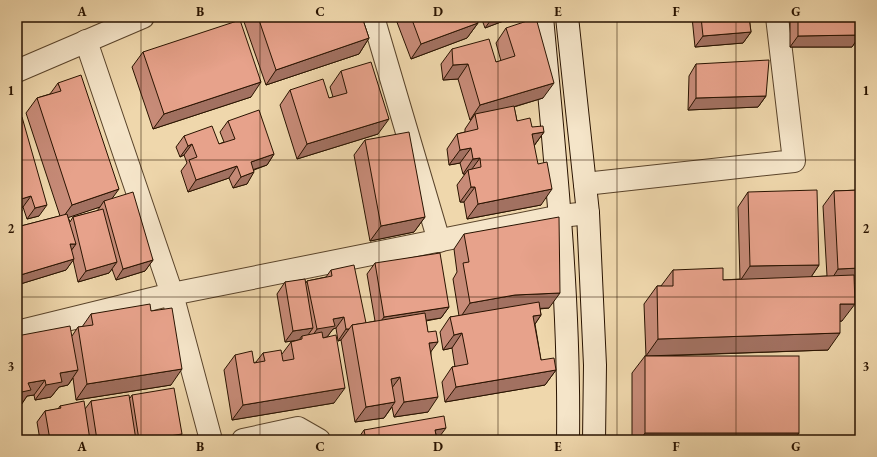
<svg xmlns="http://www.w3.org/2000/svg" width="877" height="457" viewBox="0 0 877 457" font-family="'EB Garamond',serif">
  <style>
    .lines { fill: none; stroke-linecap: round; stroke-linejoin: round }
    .street-casing { stroke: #5a442b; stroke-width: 24 }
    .secondary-casing { stroke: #291300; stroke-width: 24 }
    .street { stroke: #f5e5c9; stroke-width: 22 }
    .secondary { stroke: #f5e5c9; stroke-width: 22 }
    .wall { fill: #c78b78; stroke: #291300; fill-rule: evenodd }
    .shaded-wall { fill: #a27161; stroke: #291300 }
    .building { fill: #e7a28b; stroke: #291300 }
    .grid { fill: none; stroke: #291300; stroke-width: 1; stroke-opacity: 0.55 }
    .neatline { fill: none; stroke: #291300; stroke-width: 1.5 }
    .grid-label { font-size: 13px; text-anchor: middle; font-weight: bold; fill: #291300 }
  </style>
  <rect width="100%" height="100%" fill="#efd7ac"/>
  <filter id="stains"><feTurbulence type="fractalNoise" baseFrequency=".005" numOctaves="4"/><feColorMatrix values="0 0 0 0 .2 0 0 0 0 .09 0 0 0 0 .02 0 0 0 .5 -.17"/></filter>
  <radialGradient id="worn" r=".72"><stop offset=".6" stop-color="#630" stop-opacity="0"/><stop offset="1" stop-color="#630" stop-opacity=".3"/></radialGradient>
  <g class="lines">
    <g class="street-casing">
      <g id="street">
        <path d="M373,17L439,241"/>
        <path d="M86,41L172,294L211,440"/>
        <path d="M17,71L143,17"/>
        <path d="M585,184L794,161L777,17"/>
        <path d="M17,332L172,294L561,216L588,213"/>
        <path d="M243,440L298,428L319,440"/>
      </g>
    </g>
    <g class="secondary-casing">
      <g id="secondary">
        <path d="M542,17C555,158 570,298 568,440"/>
        <path d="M567,17L588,213L595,365L594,440"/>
      </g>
    </g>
    <use href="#street" class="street"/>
    <use href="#secondary" class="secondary"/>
  </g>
  <g class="wall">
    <path d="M245,17H362L369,38L359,54L266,85L243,19Z"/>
    <path d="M395,17H476L478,23L467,38L411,59Z"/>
    <path d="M481,17H514L485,28Z"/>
    <path d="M692,17H749L751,32L743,43L695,47Z"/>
    <path d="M790,17H859L860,35L852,47H790Z"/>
    <path d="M506,28L543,98L514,107L517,121L544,132L534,146L541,205L467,219L464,202H460L457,185L465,174H463L460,163L449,165L447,149L457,134L465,132V129L471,120H470L458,79L443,80L441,64L452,49L496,62L501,61L496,43Z"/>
    <path d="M143,52L251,97L153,129L132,67Z"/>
    <path d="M696,64L766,96L758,107L688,110L689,76Z"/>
    <path d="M341,71L378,134L297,159L280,105L290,90L329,98L333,97L330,87Z"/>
    <path d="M58,83L112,199L153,260L145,271L116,280L112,269L109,273L78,282L73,260L66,270L17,285V227L60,216L26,113L37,98L50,94ZM100,207L97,211L73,217L70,222L68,217Z"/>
    <path d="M17,118L39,216L27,219L23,207L21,208L22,211L17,217Z"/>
    <path d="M228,121L274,154L267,165L254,170L247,184L233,188L229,178L188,192L181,171L187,163L184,155L180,157L176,147L184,136L219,144L224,142L220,132Z"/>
    <path d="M365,140L425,217L414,232L370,241L354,155Z"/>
    <path d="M860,190V283H854L842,321H840L828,350L661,356L794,440H632V373L645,356H646L644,304L657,286H661L673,270L723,280L740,279L738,207L748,192L819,265L811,277L827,276L823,206L834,191Z"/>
    <path d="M464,234L549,308L540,309L541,315L535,324L541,360L556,370L545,385L445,402L442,382L452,367H455L452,348L443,350L440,332L450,317L459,316L453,279L457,272L454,249Z"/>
    <path d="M375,263L449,307L441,318L426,321L431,352L428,412L394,417L392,407L384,418L355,422L341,340L338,341L336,328L333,329L327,337L334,403L232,420L224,370L235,355L254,363L256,362L263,353L282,354L291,342L292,341L285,342L277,294L285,282L306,283L307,281L326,277L331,270L366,323L375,321L367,274Z"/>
    <path d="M151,311L171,385L76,400L73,378L68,385L59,387L51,397L35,400L34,395L27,396L21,405L17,406V336H72L78,327H82L91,314Z"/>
    <path d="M132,395L178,440H40L37,422L45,411L58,409L60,406L85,409L91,401L130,398Z"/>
    <path d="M364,430L437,440H357Z"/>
  </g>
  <g class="shaded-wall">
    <path d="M493,17H514L485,28Z"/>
    <path d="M478,23L467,38L411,59L421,44Z"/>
    <path d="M751,32L743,43L695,47L703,36Z"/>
    <path d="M860,35L852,47H790L798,36Z"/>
    <path d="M369,38L359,54L266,85L276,70Z"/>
    <path d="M468,64L458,79L443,80L453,65Z"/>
    <path d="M261,82L251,97L153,129L164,114Z"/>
    <path d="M554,83L543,98L476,118L475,114L471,120H470L480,105Z"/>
    <path d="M766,96L758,107L688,110L696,98Z"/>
    <path d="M389,119L378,134L297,159L307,144Z"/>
    <path d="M544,132L533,147L532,134Z"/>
    <path d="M192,144L184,155L180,157L188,146Z"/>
    <path d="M471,148L460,163L449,165L460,150Z"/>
    <path d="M274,154L267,165L243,173L251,162Z"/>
    <path d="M480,158L469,173L468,170L465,174H463L473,159Z"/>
    <path d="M237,166L229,178L188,192L196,180Z"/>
    <path d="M254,172L247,184L233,188L241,177Z"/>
    <path d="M471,187H475L464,202H460Z"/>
    <path d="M119,189L108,204L104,201L100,207L61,220L72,205Z"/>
    <path d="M552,189L541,205L467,219L478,204Z"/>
    <path d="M31,196L23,207L17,209L18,200Z"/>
    <path d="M47,205L39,216L27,219L35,208Z"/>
    <path d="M22,211L17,217V212Z"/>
    <path d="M425,217L414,232L370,241L381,226Z"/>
    <path d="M70,244H76L68,255Z"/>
    <path d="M74,259L66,270L17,285V276Z"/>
    <path d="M153,260L145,271L116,280L123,269Z"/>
    <path d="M117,262L109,273L78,282L86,271Z"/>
    <path d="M819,265L809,280L740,281L750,266Z"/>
    <path d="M860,268V283L828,285L838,269Z"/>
    <path d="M560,293L549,308L505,310L460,318L470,303L515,295Z"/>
    <path d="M840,304H855L842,321L827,322Z"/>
    <path d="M449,307L441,318L376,328L384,317Z"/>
    <path d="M541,315L531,330L533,316Z"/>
    <path d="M344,317L336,328L333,329L327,337L309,341L317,329L333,319Z"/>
    <path d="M313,328L305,339L302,336L299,340L285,342L293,331Z"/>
    <path d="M346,329H349L341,340L338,341Z"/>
    <path d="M462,333L452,348L443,350L454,335Z"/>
    <path d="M840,333L828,350L646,356L658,339Z"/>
    <path d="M438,342L427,357L429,343Z"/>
    <path d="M182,369L171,385L76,400L87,384Z"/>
    <path d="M78,370L68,385L59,387L51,397L35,400L46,385L60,373Z"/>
    <path d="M556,370L545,385L445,402L456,387Z"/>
    <path d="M400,377L389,392L391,379Z"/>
    <path d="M45,380L34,395L27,396L21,405L17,406V393L28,383Z"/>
    <path d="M345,388L334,403L232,420L243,405Z"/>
    <path d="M438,397L428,412L394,417L404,402Z"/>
    <path d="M395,402L384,418L355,422L366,407Z"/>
    <path d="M446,428L437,440L435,430Z"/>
    <path d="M645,433H799L794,440H640Z"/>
    <path d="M182,434L178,440H145Z"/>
  </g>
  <g class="building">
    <path d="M258,17H362L369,38L276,70Z"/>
    <path d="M411,17H476L478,23L421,44Z"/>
    <path d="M701,17H749L751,32L703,36Z"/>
    <path d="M798,17H859L860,35L798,36Z"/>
    <path d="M536,18L554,83L480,105L468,64L453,65L452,49L489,39L496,62L515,56L506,28Z"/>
    <path d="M240,20L261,82L164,114L143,52Z"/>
    <path d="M769,60L766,96L696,98V64Z"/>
    <path d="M371,62L389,119L307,144L290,90L323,79L329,98L347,93L341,71Z"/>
    <path d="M81,75L119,189L72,205L37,98L61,91L58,83Z"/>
    <path d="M514,106L517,121L530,118L532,127L543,126L544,132L532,134L538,164L547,162L552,189L478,204L475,187H471L468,170L481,167L480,158L473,159L471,148L460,150L457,134L478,129L475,114Z"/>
    <path d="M259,110L274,154L251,162L254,172L241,177L237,166L196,180L189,160L197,157L192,144L188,146L184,136L212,126L219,144L235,139L228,121Z"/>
    <path d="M22,117L47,205L35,208L31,196L18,200L22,211L17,212V118Z"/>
    <path d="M409,132L425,217L381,226L365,140Z"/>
    <path d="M817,190L819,265L750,266L748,192Z"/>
    <path d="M860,190V268L838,269L834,191Z"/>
    <path d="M133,192L153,260L123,269L104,201Z"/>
    <path d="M103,209L117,262L86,271L73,217Z"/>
    <path d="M67,214L76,244H70L74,259L17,276V227Z"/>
    <path d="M559,217L560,293L515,295L470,303L463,263L469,262L464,234Z"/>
    <path d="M440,253L449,307L384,317L375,263Z"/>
    <path d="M354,265L366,323L352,325L349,329H346L344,317L333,319L335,326L317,329L307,281L332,276L331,270Z"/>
    <path d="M723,268V280L854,275L855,304H840V333L658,339L657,286H673V270Z"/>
    <path d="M305,279L313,328L293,331L285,282Z"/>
    <path d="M539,302L541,315L533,316L541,360L554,358L556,370L456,387L452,367L468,364L462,333L454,335L450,317Z"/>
    <path d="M150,304L151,311L172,308L182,369L87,384L78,327L93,325L91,314Z"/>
    <path d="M425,313L428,332L436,331L438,342L429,343L438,397L404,402L400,377L391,379L395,402L366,407L352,325Z"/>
    <path d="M70,326L78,370L60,373L62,382L46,385L45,380L28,383L31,390L17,393V336Z"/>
    <path d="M322,332L323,338L336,335L345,388L243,405L235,355L252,351L254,363L265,361L263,353L281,350L283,361L294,359L291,342L302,339V336Z"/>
    <rect x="645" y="356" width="154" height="77"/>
    <path d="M174,388L182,434L145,440H139L132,395Z"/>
    <path d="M129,395L136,440H97L91,401Z"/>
    <path d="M84,401L90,440H50L45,411L61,408L60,406Z"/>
    <path d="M444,416L446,428L435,430L437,440H366L364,430Z"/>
  </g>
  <path class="grid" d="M141,17V440M260,17V440M379,17V440M498,17V440M617,17V440M736,17V440M17,160H860M17,297H860"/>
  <rect width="877" height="457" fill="none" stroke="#efd7ac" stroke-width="44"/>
  <rect x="22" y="22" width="833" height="413" class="neatline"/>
  <g class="grid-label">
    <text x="82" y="16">A</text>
    <text x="200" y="16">B</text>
    <text x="320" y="16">C</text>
    <text x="438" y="16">D</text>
    <text x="558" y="16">E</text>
    <text x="676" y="16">F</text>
    <text x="796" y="16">G</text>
    <text x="11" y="95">1</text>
    <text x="866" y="95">1</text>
    <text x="11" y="233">2</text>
    <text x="866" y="233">2</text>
    <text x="11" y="371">3</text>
    <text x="866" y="371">3</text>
    <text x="82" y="451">A</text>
    <text x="200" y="451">B</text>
    <text x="320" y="451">C</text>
    <text x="438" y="451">D</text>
    <text x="558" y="451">E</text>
    <text x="676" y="451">F</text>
    <text x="796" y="451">G</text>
  </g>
  <rect width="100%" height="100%" filter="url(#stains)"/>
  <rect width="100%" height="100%" fill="url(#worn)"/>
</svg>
